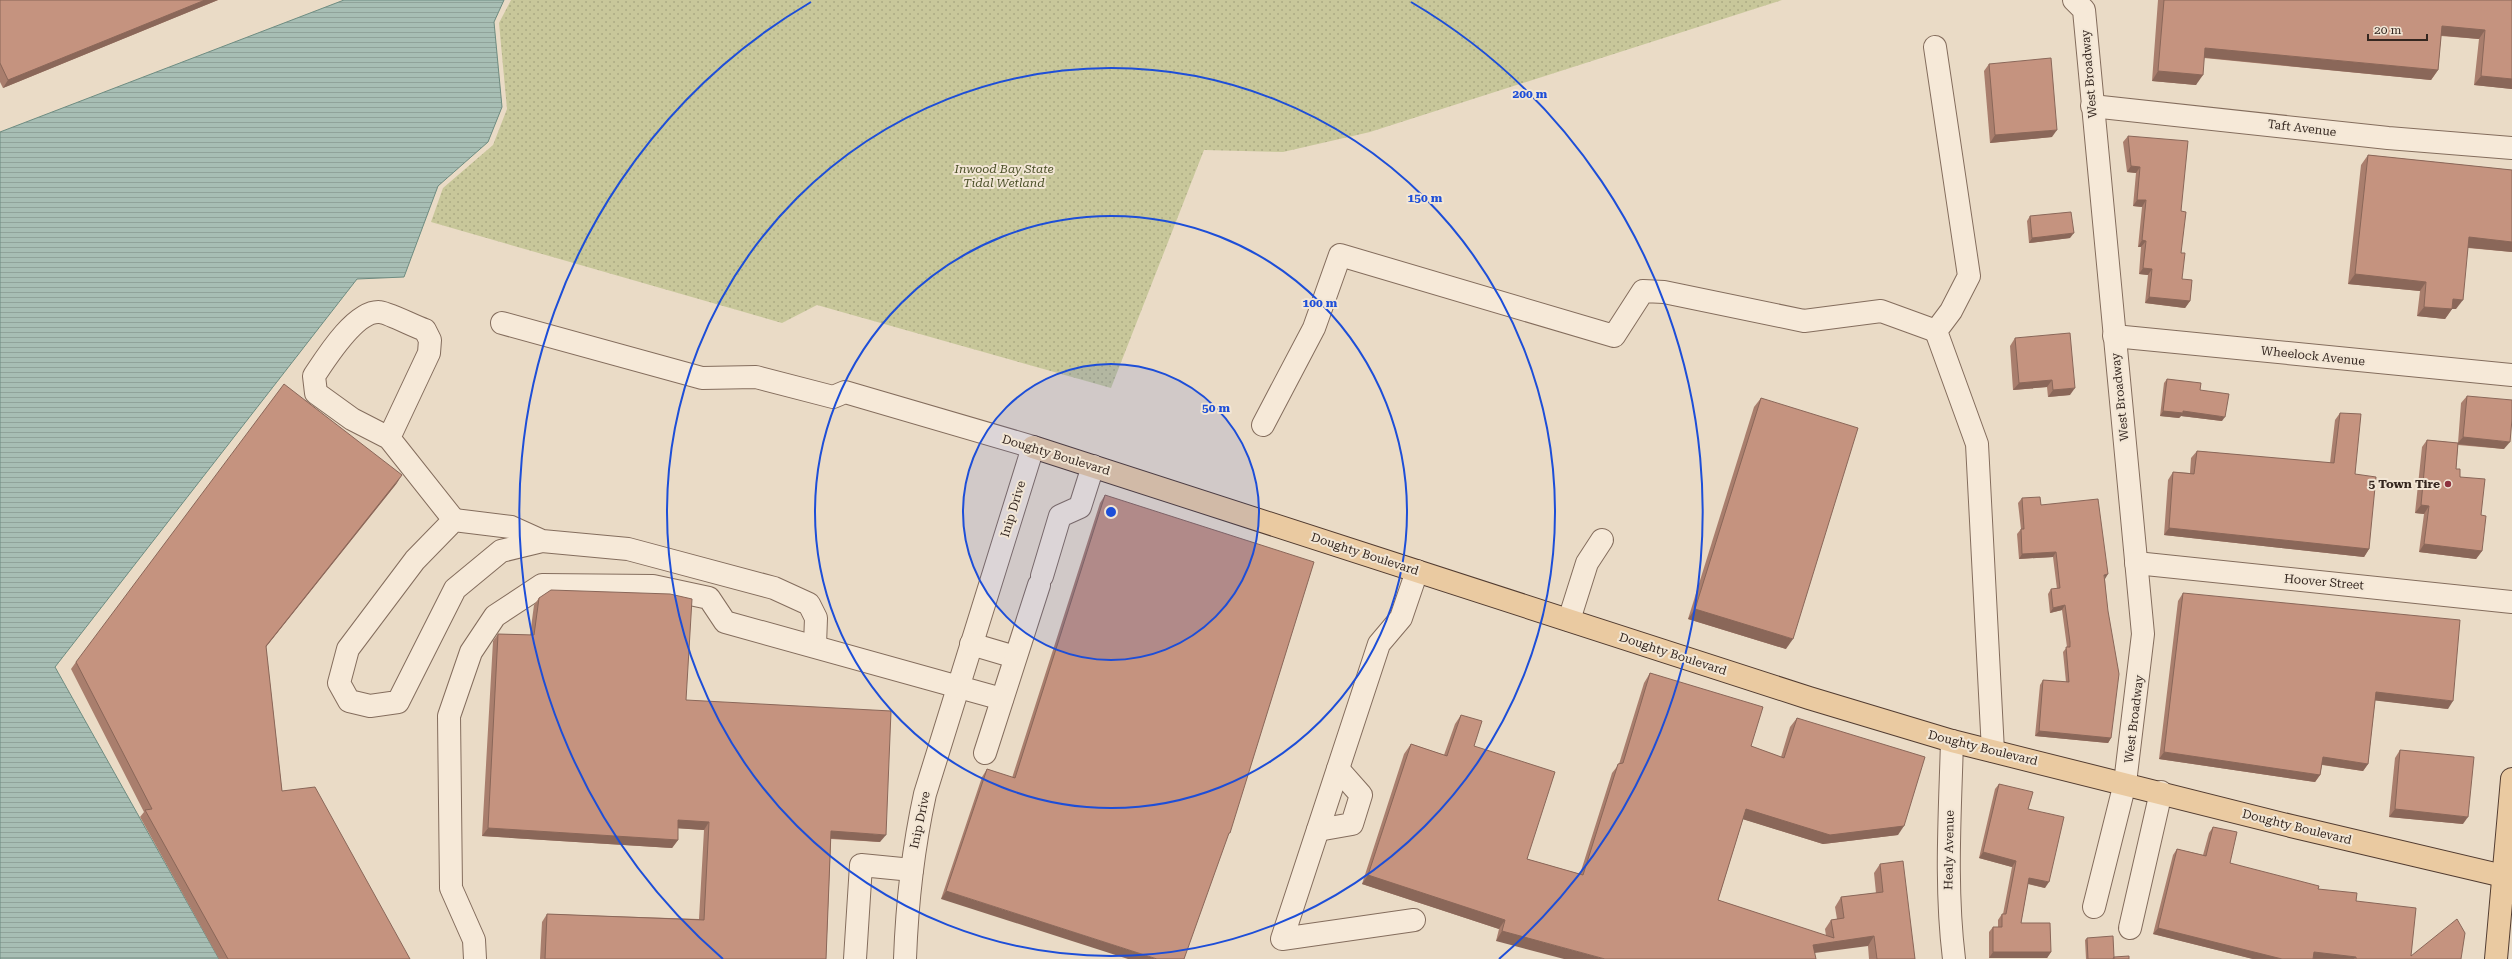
<svg xmlns="http://www.w3.org/2000/svg" width="2512" height="959" viewBox="0 0 2512 959" font-family="'Roboto Serif',serif">
  <style>
    .park { fill: url(#park-dots) }
    .water { fill: url(#water-rules); stroke: #6e8c81 }
    .lines { fill: none; stroke-linecap: round; stroke-linejoin: round }
    .minor-casing { stroke: #846d5d; stroke-width: 24 }
    .major-casing { stroke: #523c31; stroke-width: 24 }
    .minor { stroke: #f6e9d8; stroke-width: 22 }
    .major { stroke: #eacaa1; stroke-width: 22 }
    .wall { fill: #a97e6d }
    .shaded-wall { fill: #8a6759 }
    .building { fill: #c5937f; stroke: #8a6759 }
    .ring { fill: none; stroke: #1d4ed8; stroke-width: 2 }
    .poi-dot { fill: #8e323e; stroke: #f2e6d5; stroke-width: 1.5 }
    .labels { text-anchor: middle; dominant-baseline: central; stroke-width: 4; stroke-linejoin: round; paint-order: stroke }
    .street-label { font-size: 12px; fill: #352720; stroke: #f2e6d5 }
    .park-label { font-size: 12px; font-style: italic; fill: #4b5028; stroke: #f2e6d5 }
    .poi-label { font-size: 12px; font-weight: bold; fill: #352720; stroke: #f2e6d5; text-anchor: end }
    .centre { fill: #1d4ed8; stroke: #f2e6d5; stroke-width: 2 }
    .ring-label { font-size: 12px; text-anchor: middle; font-weight: bold; fill: #1d4ed8; stroke: #f2e6d5; stroke-width: 4; stroke-linejoin: round; paint-order: stroke }
  </style>
  <defs>
    <pattern id="park-dots" width="8" height="8" patternUnits="userSpaceOnUse"><rect width="8" height="8" fill="#c8c79a"/><path d="M2 2h.1M6 6h.1" fill="none" stroke="#acab84" stroke-width="1.8" stroke-linecap="round"/></pattern>
    <pattern id="water-rules" width="6" height="5" patternUnits="userSpaceOnUse"><rect width="6" height="5" fill="#a7beb4"/><path d="M0 2.5h6" fill="none" stroke="#90a39a"/></pattern>
  </defs>
  <rect width="100%" height="100%" fill="#eadbc6"/>
  <path class="park" d="M511,0H1782L1370,132L1283,152L1204,150L1111,388L817,305L782,323L431,222L443,188L493,145L507,109L499,23Z"/>
  <path class="water" d="M344,0H504L494,22L502,107L488,142L438,186L404,277L357,279L55,667L219,959H0V132Z"/>
  <g class="lines">
    <g class="minor-casing">
      <g id="minor">
        <path d="M2074,0L2084,10L2143,634L2125,783L2094,907"/>
        <path d="M1935,47L1969,276L1951,311L1936,331L1977,444L1993,751"/>
        <path d="M2092,106L2388,138L2512,148"/>
        <path d="M502,323L702,378L756,377L833,397L845,392L1033,447L925,794C913,849 907,903 905,959"/>
        <path d="M2114,336L2512,375"/>
        <path d="M1263,425L1314,328L1340,255L1614,336L1643,291L1664,292L1804,321L1881,311L1936,331"/>
        <path d="M389,438L429,353L430,340L425,330C415,327 387,312 379,312C355,311 326,358 314,376L316,393L352,419L389,438L454,520"/>
        <path d="M542,541L511,527L454,520L415,560L348,649L339,683L349,701L370,706L398,702L455,589L501,551L542,541L628,549L774,588L809,604L816,618L815,645"/>
        <path d="M2136,563L2512,602"/>
        <path d="M1042,576L1060,516L1080,507L1093,466"/>
        <path d="M1569,620L1587,563L1602,540"/>
        <path d="M971,644L1015,657"/>
        <path d="M1952,741C1950,814 1945,886 1954,959"/>
        <path d="M985,753L1039,585"/>
        <path d="M1318,830L1352,824L1361,795L1338,769"/>
        <path d="M1414,920L1282,939L1379,644L1401,618L1417,571"/>
        <path d="M2130,928L2161,792"/>
        <path d="M475,959L474,940L451,888L449,716L471,652L495,616L542,585L653,586L709,598L725,622L1002,699"/>
        <path d="M855,959L861,865L912,870"/>
      </g>
    </g>
    <g class="major-casing">
      <g id="major">
        <path d="M1033,447L1809,698L1952,741L2291,826L2512,878"/>
        <path d="M2496,959L2512,779"/>
      </g>
    </g>
    <use href="#minor" class="minor"/>
    <use href="#major" class="major"/>
  </g>
  <g class="wall">
    <path d="M0,0H218L3,88L0,82Z"/>
    <path d="M2158,0H2512V89L2474,85L2479,39L2441,36L2438,70L2431,80L2204,58L2196,85L2152,81Z"/>
    <path d="M1989,64L2052,137L1990,143L1984,71Z"/>
    <path d="M2128,136L2181,211V253L2182,279L2190,301L2185,308L2145,303L2148,275L2139,274L2141,247H2138L2142,207L2133,206L2136,173L2127,172L2123,142Z"/>
    <path d="M2368,155L2512,170V252L2468,248L2456,309H2452L2445,319L2417,316L2420,291L2348,284L2361,165Z"/>
    <path d="M2030,216L2070,238L2029,243L2027,221Z"/>
    <path d="M2015,338L2070,395L2048,397L2047,387L2013,390L2010,346Z"/>
    <path d="M2167,379L2200,390L2222,421L2181,416L2179,418L2160,416L2164,383Z"/>
    <path d="M2467,396L2504,449L2458,445L2456,469L2481,515L2482,551L2476,559L2419,552L2424,514L2415,513L2422,447L2427,440L2458,443L2461,403Z"/>
    <path d="M1761,398L1786,649L1688,619L1754,407Z"/>
    <path d="M2340,413L2355,474L2369,549L2364,557L2164,535L2168,480L2173,472L2190,473L2191,458L2197,451L2330,463L2335,420Z"/>
    <path d="M397,483L266,647L282,791L410,959H219L140,817L144,812L71,669L76,662Z"/>
    <path d="M1105,495L1227,839L941,899L982,777L987,769L1012,778L1100,503Z"/>
    <path d="M2022,498L2041,505L2105,579L2111,738L2108,743L2035,736L2040,685L2043,680L2066,682L2063,652L2067,647L2062,610L2050,613L2048,594L2051,589H2057L2053,557L2019,559L2017,534L2021,529L2018,503Z"/>
    <path d="M2183,593L2448,709L2375,700L2368,764L2363,771L2322,765L2320,775L2315,782L2159,759L2178,601Z"/>
    <path d="M539,598L686,700L880,842L831,839L826,959H540L542,922L547,914L699,919L704,830L678,828V840L672,848L482,836L493,641L498,634L530,635L534,605Z"/>
    <path d="M1650,673L1751,746L1781,757L1790,727L1797,718L1898,835L1823,844L1743,819L1718,900L1826,936L1825,929L1831,920L1837,919L1835,907L1841,897L1876,893L1874,873L1880,864L1915,959H1869L1868,946L1496,941L1499,929L1362,884L1404,754L1411,744L1444,755L1455,724L1461,715L1474,746L1527,859L1580,874L1612,773L1619,764L1644,683Z"/>
    <path d="M2400,750L2463,824L2389,817L2395,758Z"/>
    <path d="M1999,784L2028,809L2045,888L2028,884L2021,923L2051,952L2047,958H1989V932L1993,927H1998V920L2002,914H2003L2012,867L1979,858L1995,789Z"/>
    <path d="M2213,827L2230,863L2318,889L2356,901L2411,956L2461,959H2253L2153,934L2173,855L2177,849L2203,855L2209,833Z"/>
    <path d="M2087,938L2114,957L2129,959H2086L2085,940Z"/>
  </g>
  <g class="shaded-wall">
    <path d="M205,0H218L3,88L8,80Z"/>
    <path d="M2442,26L2485,30L2479,39L2436,35Z"/>
    <path d="M2205,48L2438,70L2431,80L2199,57Z"/>
    <path d="M2158,71L2203,75L2196,85L2152,81Z"/>
    <path d="M2481,76L2512,79V89L2474,85Z"/>
    <path d="M2057,130L2052,137L1990,143L1995,135Z"/>
    <path d="M2131,166L2140,167L2136,173L2127,172Z"/>
    <path d="M2137,200H2146L2142,207L2133,206Z"/>
    <path d="M2074,233L2070,238L2029,243L2032,238Z"/>
    <path d="M2469,237L2512,242V252L2462,247Z"/>
    <path d="M2142,240L2146,241L2141,247H2138Z"/>
    <path d="M2143,268L2152,269L2148,275L2139,274Z"/>
    <path d="M2355,274L2426,282L2420,291L2348,284Z"/>
    <path d="M2149,297L2190,301L2185,308L2145,303Z"/>
    <path d="M2453,299L2463,300L2456,309H2446Z"/>
    <path d="M2424,307L2452,309L2445,319L2417,316Z"/>
    <path d="M2052,380L2047,387L2013,390L2019,383Z"/>
    <path d="M2075,388L2070,395L2048,397L2053,390Z"/>
    <path d="M2163,411H2183L2225,417L2222,421L2181,416L2179,418L2160,416Z"/>
    <path d="M2463,437L2510,442L2504,449L2457,444Z"/>
    <path d="M402,475L397,483L261,653L266,646Z"/>
    <path d="M2421,505L2429,506L2424,514L2415,513Z"/>
    <path d="M2169,528L2369,549L2364,557L2164,535Z"/>
    <path d="M2424,544L2482,551L2476,559L2419,552Z"/>
    <path d="M2056,552L2053,557L2019,559L2022,554Z"/>
    <path d="M2108,574L2105,579L2104,575Z"/>
    <path d="M2065,605L2062,610L2050,613L2053,608Z"/>
    <path d="M1695,609L1793,639L1786,649L1688,619Z"/>
    <path d="M2376,692L2453,701L2448,709L2371,700Z"/>
    <path d="M2039,731L2111,738L2108,743L2035,736Z"/>
    <path d="M2164,752L2320,775L2315,782L2159,759Z"/>
    <path d="M2323,757L2368,764L2363,771L2318,764Z"/>
    <path d="M1746,809L1904,826L1898,835L1823,844L1739,818Z"/>
    <path d="M2395,809L2468,817L2463,824L2389,817Z"/>
    <path d="M678,820L709,822L704,830L673,828Z"/>
    <path d="M488,828L678,840L672,848L482,836Z"/>
    <path d="M831,831L886,835L880,842L826,838Z"/>
    <path d="M1983,852L2016,861L2012,867L1979,858Z"/>
    <path d="M1368,875L1505,920L1499,929L1362,884Z"/>
    <path d="M2029,878L2049,882L2045,888L2025,883Z"/>
    <path d="M946,891L1157,959H1128L941,899Z"/>
    <path d="M2158,928L2282,959H2253L2153,934Z"/>
    <path d="M1502,931L1605,959H1564L1496,941Z"/>
    <path d="M1874,936L1868,946L1807,954L1813,945Z"/>
    <path d="M1993,952H2051L2047,958H1989Z"/>
    <path d="M2314,952L2356,957L2354,959H2309Z"/>
  </g>
  <g class="building">
    <path d="M0,0H205L8,80L0,63Z"/>
    <path d="M2164,0H2512V79L2481,76L2485,30L2442,26L2438,70L2205,48L2203,75L2158,71Z"/>
    <path d="M2051,58L2057,130L1995,135L1989,64Z"/>
    <path d="M2128,136L2188,141L2181,211L2186,212L2181,253H2185L2182,279L2192,280L2190,301L2149,297L2152,269L2143,268L2146,241L2142,240L2146,200H2137L2140,167L2131,166Z"/>
    <path d="M2368,155L2512,170V242L2469,237L2463,300L2453,299L2452,309L2424,307L2426,282L2355,274Z"/>
    <path d="M2071,212L2074,233L2032,238L2030,216Z"/>
    <path d="M2070,333L2075,388L2053,390L2052,380L2019,383L2015,338Z"/>
    <path d="M2167,379L2201,383L2200,390L2229,394L2225,417L2183,411V413L2163,411Z"/>
    <path d="M284,384L402,475L266,646L282,791L315,787L410,959H228L145,810L152,809L76,662Z"/>
    <path d="M2467,396L2512,400V419L2510,442L2463,437Z"/>
    <path d="M1761,398L1858,428L1793,639L1695,609Z"/>
    <path d="M2340,413L2361,414L2355,474L2376,477L2369,549L2169,528L2173,472L2194,474L2197,451L2334,463Z"/>
    <path d="M2427,440L2458,443L2456,469H2460V477L2485,479L2481,515L2486,516L2482,551L2424,544L2429,506L2421,505Z"/>
    <path d="M1105,495L1314,562L1230,833H1229L1184,959H1157L946,891L987,769L1015,778Z"/>
    <path d="M2040,497L2041,505L2098,499L2108,574L2104,575L2108,611L2119,674L2111,738L2039,731L2043,680L2069,682L2066,647H2070V642L2065,605L2053,608L2051,589L2060,588L2056,552L2022,554L2021,529H2024L2022,498Z"/>
    <path d="M551,590L670,594L692,599L686,700L891,711L886,835L831,831L826,959H545L547,914L704,920L709,822L678,820V840L488,828L498,634L534,635L539,598Z"/>
    <path d="M2183,593L2460,620L2453,701L2376,692L2368,764L2323,757L2320,775L2164,752Z"/>
    <path d="M1650,673L1763,707L1751,746L1784,758L1797,718L1925,757L1904,826L1830,835L1746,809L1718,900L1834,938L1831,920L1844,918L1841,897L1883,892L1880,864L1903,861L1915,959H1877L1874,936L1813,945L1816,959H1605L1502,931L1505,920L1368,875L1411,744L1447,756L1461,715L1482,721L1474,746L1555,772L1527,859L1583,875L1618,764L1623,763Z"/>
    <path d="M2400,750L2474,757L2468,817L2395,809Z"/>
    <path d="M1999,784L2033,792L2028,809L2064,817L2049,882L2029,878L2021,923H2050L2051,952H1993V927H2002V914H2006L2016,861L1983,852Z"/>
    <path d="M2213,827L2237,832L2230,863L2319,886L2318,889L2357,893L2356,901L2416,908L2411,956L2457,919L2465,933L2461,959H2356V957L2314,952L2313,959H2282L2158,928L2177,849L2206,856Z"/>
    <path d="M2113,936L2114,957L2113,959H2088L2087,938Z"/>
    <path d="M2129,956V959H2114V957Z"/>
  </g>
  <circle cx="1111" cy="512" r="148" fill="#1d4ed8" fill-opacity=".12"/>
  <g class="ring">
    <circle cx="1111" cy="512" r="148"/>
    <circle cx="1111" cy="512" r="296"/>
    <circle cx="1111" cy="512" r="444"/>
    <path d="M723 959A592 592 0 0 1 811 2M1411 2A592 592 0 0 1 1499 959"/>
  </g>
  <circle class="poi-dot" cx="2448" cy="484" r="4"/>
  <g class="labels">
    <g class="street-label">
      <text transform="translate(2089 74) rotate(-95)">West Broadway</text>
      <text transform="translate(2302 128) rotate(7)">Taft Avenue</text>
      <text transform="translate(2313 356) rotate(6)">Wheelock Avenue</text>
      <text transform="translate(2120 397) rotate(-96)">West Broadway</text>
      <text transform="translate(1056 455) rotate(17)">Doughty Boulevard</text>
      <text transform="translate(1013 509) rotate(-73)">Inip Drive</text>
      <text transform="translate(1365 554) rotate(18)">Doughty Boulevard</text>
      <text transform="translate(2324 582) rotate(5)">Hoover Street</text>
      <text transform="translate(1673 654) rotate(18)">Doughty Boulevard</text>
      <text transform="translate(2134 719) rotate(-83)">West Broadway</text>
      <text transform="translate(1983 748) rotate(14)">Doughty Boulevard</text>
      <text transform="translate(920 820) rotate(-78)">Inip Drive</text>
      <text transform="translate(2297 827) rotate(14)">Doughty Boulevard</text>
      <text transform="translate(1949 850) rotate(-89)">Healy Avenue</text>
    </g>
    <g class="park-label">
      <text x="1004" y="169">Inwood Bay State<tspan x="1004" dy="14">Tidal Wetland</tspan></text>
    </g>
    <g class="poi-label">
      <text x="2440" y="484">5 Town Tire</text>
    </g>
  </g>
  <circle cx="1111" cy="512" r="6" class="centre"/>
  <g class="ring-label">
    <text x="1530" y="98">200 m</text>
    <text x="1425" y="202">150 m</text>
    <text x="1320" y="307">100 m</text>
    <text x="1216" y="412">50 m</text>
  </g>
  <path d="M2368 34v6h59v-6" fill="none" stroke="#352720" stroke-width="2"/>
  <text x="2374" y="34" font-size="12" fill="#352720" stroke="#f2e6d5" stroke-width="3" paint-order="stroke">20 m</text>
</svg>
